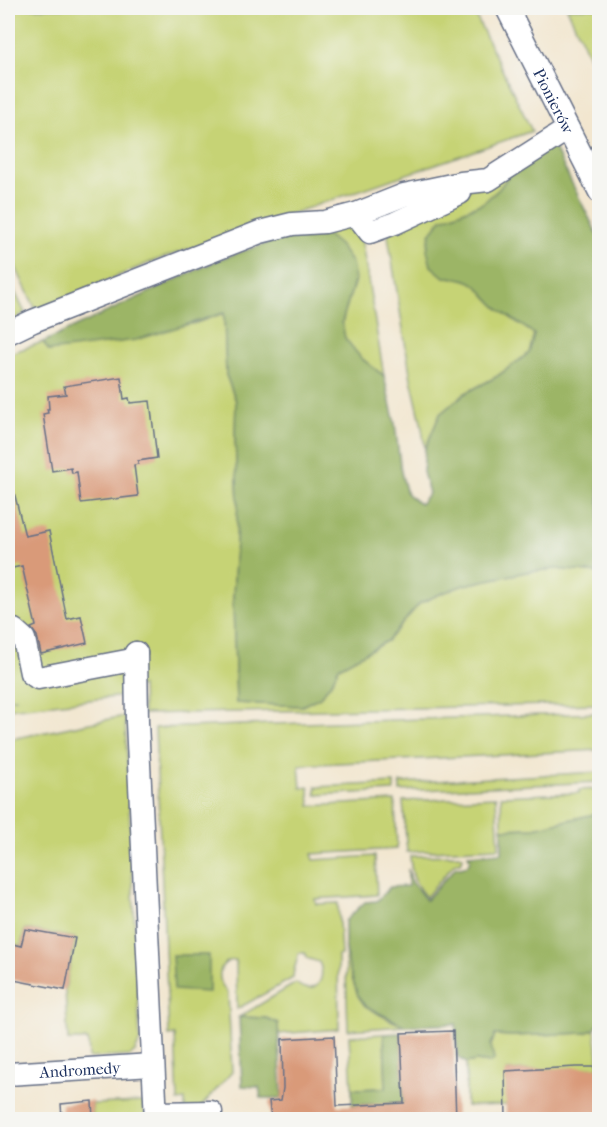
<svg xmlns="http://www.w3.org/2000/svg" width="607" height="1127" viewBox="0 0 607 1127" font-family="'IM FELL French Canon',serif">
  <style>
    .green { fill: #c6d374; stroke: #708169; stroke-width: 1.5 }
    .forest { fill: #9cb566; stroke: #5c7262; stroke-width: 1.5 }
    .building { fill: #d99a79 }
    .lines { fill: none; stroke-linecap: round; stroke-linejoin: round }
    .minor-casing { stroke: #666f86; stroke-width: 25 }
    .minor { stroke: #fff; stroke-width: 22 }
    .labels { text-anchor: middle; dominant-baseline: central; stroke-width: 5; stroke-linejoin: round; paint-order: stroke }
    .street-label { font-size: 16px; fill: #1b2f5e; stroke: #f6f6f2 }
  </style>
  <rect width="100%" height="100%" fill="#f6f6f2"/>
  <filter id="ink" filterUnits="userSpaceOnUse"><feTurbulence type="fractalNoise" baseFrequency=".0167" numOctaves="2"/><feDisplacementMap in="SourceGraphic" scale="12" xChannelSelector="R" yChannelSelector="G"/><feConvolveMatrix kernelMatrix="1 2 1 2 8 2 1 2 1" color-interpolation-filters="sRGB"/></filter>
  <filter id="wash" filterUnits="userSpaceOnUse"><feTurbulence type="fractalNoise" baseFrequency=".008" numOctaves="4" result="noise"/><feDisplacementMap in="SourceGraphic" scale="24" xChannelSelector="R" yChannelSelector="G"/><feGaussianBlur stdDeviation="1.35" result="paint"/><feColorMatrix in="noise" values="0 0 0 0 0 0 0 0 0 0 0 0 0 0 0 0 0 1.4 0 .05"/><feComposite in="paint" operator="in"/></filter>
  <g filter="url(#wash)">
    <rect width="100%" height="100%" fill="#f2e6cf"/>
    <g class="green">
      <path d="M8,8H472L532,131L154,261L36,310L8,251Z"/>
      <path d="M567,8H599V77Z"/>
      <path d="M510,174L499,189L483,203L442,219L444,277C481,278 475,288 499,309C510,318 523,326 535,334L529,353L496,377L464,394L440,414L425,449L421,422L411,379L388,236L393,212L397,207Z"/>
      <path d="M352,226L361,237L384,376C368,363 338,345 343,321C345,307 352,293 355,279L319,233Z"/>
      <path d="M8,278L25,313L8,323Z"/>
      <path d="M224,313L226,375L236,401L235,438L238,502L233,599L236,703L302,706L320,697L331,683L339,667L387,641L420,603L440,594L464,585L526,572L556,569L599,573V704L143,714L142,686L124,688V696L8,709V699L17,698H8V354L43,342L49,351L196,323Z"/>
      <path d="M599,713L600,750L299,765L301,788L309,787L310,806L395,801L397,849L312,854L314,860L375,856L377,895L315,899L316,904L338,903L341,955H338L339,1029L279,1034L277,1023L266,1018L239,1017L296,983C313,998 328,980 319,962L306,958L305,953H298C298,962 293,968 293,978L237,1009L236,960C216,961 216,981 228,993L232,1072L200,1108L185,1110V1100L178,1101L175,1035L169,1036L155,728Z"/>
      <path d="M8,716L11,739L125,716L140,1041L135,1052L130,1056L89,1058L88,1040H68L65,990L75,938L25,929L21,946L8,943Z"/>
      <path d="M599,772V782L400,791V783Z"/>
      <path d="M394,783V791L316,795V787Z"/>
      <path d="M599,789V813L534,828L502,829L501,796L579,793V790Z"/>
      <path d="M496,797L499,848L407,852L403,801Z"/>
      <path d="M459,855L463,857L461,863H455L426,897C414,884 411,873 410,856Z"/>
      <path d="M345,943C354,991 354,1008 405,1026L348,1030Z"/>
      <path d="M595,1029L599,1067L506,1071L507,1105L466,1106V1063L476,1061L490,1063L491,1045L495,1035L512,1036L585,1033Z"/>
      <path d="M384,1034L386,1088L352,1089L349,1036Z"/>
      <path d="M144,1102L145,1119H93L92,1104Z"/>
      <path d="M506,1115V1119H474V1116Z"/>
    </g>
    <g class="forest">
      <path d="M551,141L599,238V573L556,569L526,572L464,585L440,594L420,603L387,641L339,667L331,683L320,697L302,706L236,703L233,599L238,502L235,438L236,401L226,375L224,313L136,340L49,351L43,342L220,259L301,232L328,236L339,245L352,263L355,279L342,322L345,338L361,358L384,376L395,424L401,472L407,494L420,504L429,493L423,472L425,449L440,414L464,394L496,377L529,353L534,334C523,326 510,318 499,309C475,288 481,278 444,277L431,266L427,250L430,234L442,219L483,203L499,189L510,174Z"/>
      <path d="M599,813L600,1022L595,1029L585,1033L512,1036L495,1035L491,1045L494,1060L490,1063L476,1061L466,1063L457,1056L456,1024L405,1026L365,1006L358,996L349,968L345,942V921L365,902L377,901L390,887L408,886V869L411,881L426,900L456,867L461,868L467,866L470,860L468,855L502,853V829L534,828Z"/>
      <path d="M172,955H209V992L174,990Z"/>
      <path d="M239,1017L266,1018L278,1023L282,1098H261L259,1087L242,1086Z"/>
      <path d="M401,1033L404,1103L352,1105V1089L386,1088L384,1034Z"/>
    </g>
    <g id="blocks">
      <g class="building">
        <path d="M121,377L124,399L129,398L130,403L150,401L157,458L138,461V464L134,465L138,496L81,503L77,472L72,473L71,468L52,471L43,414L48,413L47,409H49L48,396L66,394L64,386Z"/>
        <path d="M13,488L25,536L49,531L67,619L81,616L87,643L41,654L37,636L31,628L36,626L22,566L8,569V489Z"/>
        <path d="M25,929L75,938L65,990L8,979V943L21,946Z"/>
        <path d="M453,1031L456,1119H271L269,1101L281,1100L283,1088L282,1039L334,1036L337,1106L404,1103L401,1033Z"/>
        <path d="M576,1067H599L600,1119H506L505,1071Z"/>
        <path d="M92,1101L93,1119H62L61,1104Z"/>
      </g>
    </g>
  </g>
  <g filter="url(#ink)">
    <use href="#blocks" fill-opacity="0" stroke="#666f86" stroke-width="1.5"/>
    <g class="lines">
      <g class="minor-casing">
        <g id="minor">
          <path id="s1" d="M507,8L600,192"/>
          <path d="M356,214L370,232L395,223L460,193"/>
          <path d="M8,333L33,321L260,232L292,224L325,222L356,214L404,195L461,183L488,180L568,129"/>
          <path d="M8,631L14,630L24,639L31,673L38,678L132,660L136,653"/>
          <path d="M136,653L137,722L156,1120"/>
          <path id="s2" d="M8,1074L152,1065"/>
          <path d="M156,1113L211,1112"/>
        </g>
      </g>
      <use href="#minor" class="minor"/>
    </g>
  </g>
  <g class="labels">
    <g class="street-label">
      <text stroke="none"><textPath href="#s1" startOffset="104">Pionierów</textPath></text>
      <text stroke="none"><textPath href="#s2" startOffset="72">Andromedy</textPath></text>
    </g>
  </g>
  <rect width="607" height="1127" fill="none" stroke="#f6f6f2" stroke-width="30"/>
</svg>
